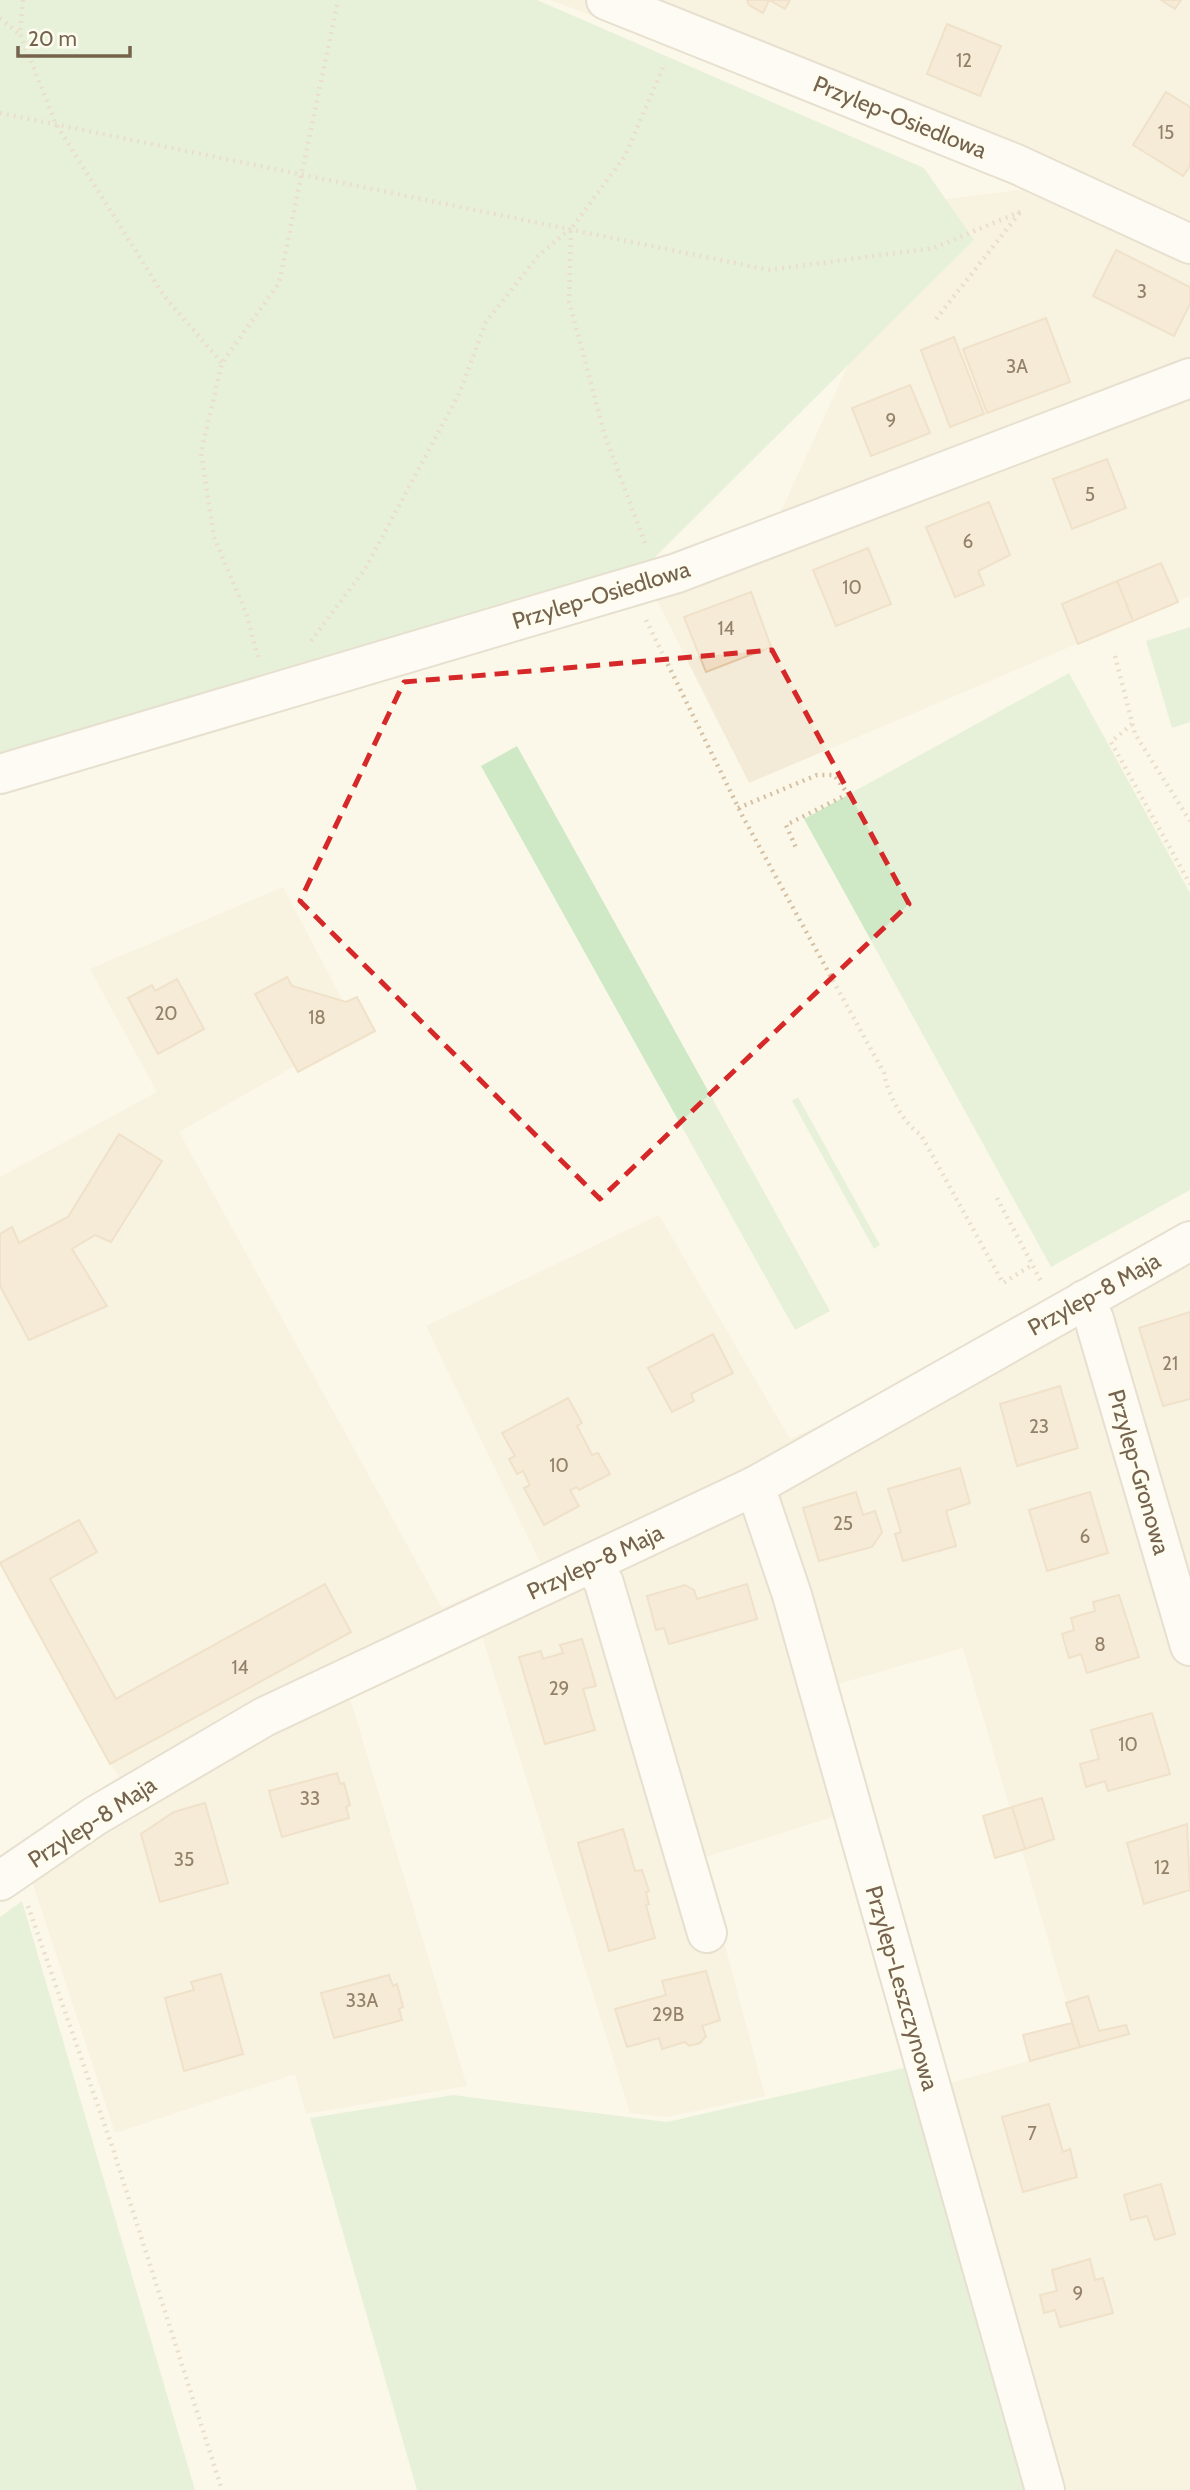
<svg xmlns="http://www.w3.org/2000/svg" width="1190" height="2490" viewBox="0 0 1190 2490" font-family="Cabin,sans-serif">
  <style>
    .residential { fill: #f3ebd8 }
    .green { fill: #cfe9c7 }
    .building { fill: #f0dcc2; stroke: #e2c6a3; stroke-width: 2 }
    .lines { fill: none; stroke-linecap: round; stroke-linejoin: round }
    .minor-casing { stroke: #cec2af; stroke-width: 42 }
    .path { stroke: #d5c0a4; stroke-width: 4.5; stroke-dasharray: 2 5; stroke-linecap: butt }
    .minor { stroke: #fff; stroke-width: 38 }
    .marked { fill: none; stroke: #d62828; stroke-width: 5; stroke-dasharray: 14 9; stroke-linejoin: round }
    .labels { text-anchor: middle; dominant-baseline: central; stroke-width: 6; stroke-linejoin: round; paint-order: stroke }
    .number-label { font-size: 19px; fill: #94816a }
    .street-label { font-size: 23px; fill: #75634d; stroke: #fefbef }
  </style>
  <rect width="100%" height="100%" fill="#fcf8e9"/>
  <g class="residential">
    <path d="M550,0H1190V596L749,783L640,567L776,522L923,202L1049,186Z"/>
    <path d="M283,887L358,1030L179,1132L442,1608L541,1564L426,1326L659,1215L790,1439L1190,1254V2490H1060L943,2085L1029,2061L1023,2035L1072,2022L963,1648L803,1694L839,1815L702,1858L765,2096L667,2117L630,2113L482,1636L350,1698L467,2086L306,2114L295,2074L115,2133L31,1878L124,1784L110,1764L0,1562V1177L157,1092L90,969Z"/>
  </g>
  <g class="green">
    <path d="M0,0H537L924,168L974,240L636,576L263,684L0,752Z"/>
    <path d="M1190,627V722L1172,728L1146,641Z"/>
    <path d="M1069,673L1190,893V1190L1051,1267L804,819Z"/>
    <path d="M517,746L830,1311L795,1330L481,766Z"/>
    <path d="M798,1097L880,1245L874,1249L792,1101Z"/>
    <path d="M22,1901L195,2490H0V1917Z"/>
    <path d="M908,2067L1028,2490H417L310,2118L453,2095L667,2122Z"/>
  </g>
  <g class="building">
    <path d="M747,0H790L785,9L769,0L763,13L749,5Z"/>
    <path d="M1161,0H1181L1175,9Z"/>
    <path d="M947,24L1001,46L980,96L927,74Z"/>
    <path d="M1166,92L1190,107V166L1183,176L1133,145Z"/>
    <path d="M1116,250L1190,287V304L1174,336L1093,296Z"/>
    <path d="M1046,318L1070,382L987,413L963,349Z"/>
    <path d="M954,337L984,414L950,427L921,350Z"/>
    <path d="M910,385L930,433L871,456L852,408Z"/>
    <path d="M1107,459L1126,508L1072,529L1053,479Z"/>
    <path d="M989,502L1010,555L978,571L984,585L955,597L926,527Z"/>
    <path d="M868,548L891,604L836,626L813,570Z"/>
    <path d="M1161,563L1178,602L1133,621L1117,581Z"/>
    <path d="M1117,581L1133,621L1078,644L1062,604Z"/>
    <path d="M751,592L771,647L706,672L684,617Z"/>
    <path d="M287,977L292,986L346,1002L357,997L375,1031L298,1072L255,994Z"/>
    <path d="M177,979L204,1029L158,1054L128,998L152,985L155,991Z"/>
    <path d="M119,1134L162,1161L111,1242L95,1235L72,1249L107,1306L29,1340L0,1286V1234L12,1227L19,1243L68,1217Z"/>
    <path d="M1190,1312V1399L1163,1406L1139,1328Z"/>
    <path d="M713,1334L733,1373L691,1394L694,1401L672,1412L648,1368Z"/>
    <path d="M1060,1386L1078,1448L1017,1466L1000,1404Z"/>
    <path d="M568,1398L582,1423L577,1426L592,1455L598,1453L610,1474L579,1490L577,1487L570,1490L579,1506L544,1525L524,1488L530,1485L523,1471L517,1474L509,1459L515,1456L502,1433Z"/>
    <path d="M960,1468L970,1503L946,1511L956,1546L903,1561L895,1534L901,1532L888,1489Z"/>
    <path d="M856,1492L863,1515L875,1511L882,1532L872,1547L819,1561L803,1508Z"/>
    <path d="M1090,1492L1108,1553L1047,1571L1029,1510Z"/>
    <path d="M79,1520L97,1552L50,1579L116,1699L325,1584L351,1632L110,1764L0,1563Z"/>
    <path d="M747,1584L757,1619L669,1644L664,1628L656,1630L647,1596L685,1585L694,1590L697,1599Z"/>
    <path d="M1119,1595L1139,1657L1087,1673L1081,1654L1069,1658L1062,1634L1074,1630L1071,1618L1095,1611L1093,1602Z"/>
    <path d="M582,1639L596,1686L583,1689L595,1730L545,1744L519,1657L541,1651L543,1659L563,1653L560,1645Z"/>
    <path d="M1152,1713L1170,1774L1108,1791L1105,1781L1086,1787L1080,1764L1099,1759L1091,1730Z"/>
    <path d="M337,1773L340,1784L344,1783L350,1805L346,1807L349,1818L282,1837L269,1791Z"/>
    <path d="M1042,1798L1054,1839L1025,1849L1012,1807Z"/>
    <path d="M205,1803L228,1883L160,1902L141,1834L174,1812Z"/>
    <path d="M1012,1807L1025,1849L995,1858L983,1816Z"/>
    <path d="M1187,1824L1190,1890L1144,1904L1127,1843Z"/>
    <path d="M623,1829L635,1871L642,1870L649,1891L646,1892L649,1904L646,1905L655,1938L609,1951L578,1843Z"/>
    <path d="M706,1971L720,2020L702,2026L706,2036L700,2043L689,2046L685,2042L662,2049L659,2038L627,2047L615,2009L666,1995L662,1981Z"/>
    <path d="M221,1974L243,2054L184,2071L165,1998L194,1990L191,1982Z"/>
    <path d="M389,1975L393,1986L397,1984L403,2007L399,2009L402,2020L334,2038L321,1993Z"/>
    <path d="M1088,1996L1099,2031L1126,2025L1129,2034L1080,2047L1066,2003Z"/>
    <path d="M1072,2023L1080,2047L1030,2061L1023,2035Z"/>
    <path d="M1049,2104L1063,2152L1070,2149L1077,2177L1023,2192L1002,2117Z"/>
    <path d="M1161,2184L1175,2234L1155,2240L1147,2216L1131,2220L1124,2195Z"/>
    <path d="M1090,2259L1095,2280L1103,2278L1113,2313L1060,2327L1055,2310L1044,2313L1040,2295L1057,2291L1052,2270Z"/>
  </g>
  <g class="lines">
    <g class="minor-casing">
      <g id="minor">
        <path d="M606,0L1016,164L1190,244"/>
        <path d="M0,774L677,573L1190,378"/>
        <path d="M1084,1300L1094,1319L1190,1646"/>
        <path d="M755,1486L792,1595L1045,2490"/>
        <path d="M593,1564L604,1583L707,1933"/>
        <path d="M0,1881L95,1816L264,1717L755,1486L1190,1241"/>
      </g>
    </g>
    <g class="path">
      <path d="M23,0L20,34L56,124L164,296L222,363"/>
      <path d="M0,18L19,34"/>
      <path d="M0,113L769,270L934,248L1022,211"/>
      <path d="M936,319L1021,211"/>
      <path d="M645,543L605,436L569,301L571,229L625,156L664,65"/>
      <path d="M646,620L743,817L884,1073C888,1095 903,1123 921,1135L1003,1283L1032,1265"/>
      <path d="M311,641L365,569L459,394L486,322L538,256L570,229"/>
      <path d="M1115,656L1135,734L1190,821"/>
      <path d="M258,657L246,613L214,537L201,452L222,363L279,283L338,0"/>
      <path d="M1132,724L1111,742L1190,884"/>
      <path d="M738,808L817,775H834L848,794L786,825L797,850"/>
      <path d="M997,1198L1041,1281"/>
      <path d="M28,1906L112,2146L222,2490"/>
    </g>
    <use href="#minor" class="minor"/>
  </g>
  <path d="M0 0H1190V2490H0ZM772,650L909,904L600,1199L300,901L404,682Z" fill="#fcf8e9" fill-opacity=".55" fill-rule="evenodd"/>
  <path class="marked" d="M772,650L909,904L600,1199L300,901L404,682Z"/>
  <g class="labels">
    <g class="number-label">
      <text x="964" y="60">12</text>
      <text x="1166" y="132">15</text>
      <text x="1142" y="291">3</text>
      <text x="1017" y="366">3A</text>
      <text x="891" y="420">9</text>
      <text x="1090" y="494">5</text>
      <text x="968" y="541">6</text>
      <text x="852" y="587">10</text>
      <text x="726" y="628">14</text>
      <text x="166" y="1013">20</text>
      <text x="317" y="1017">18</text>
      <text x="1170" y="1363">21</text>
      <text x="1039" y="1426">23</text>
      <text x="559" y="1465">10</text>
      <text x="843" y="1523">25</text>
      <text x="1085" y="1536">6</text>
      <text x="1100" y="1644">8</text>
      <text x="240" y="1667">14</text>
      <text x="559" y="1688">29</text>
      <text x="1128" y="1744">10</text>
      <text x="310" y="1798">33</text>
      <text x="184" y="1859">35</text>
      <text x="1162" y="1867">12</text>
      <text x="362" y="2000">33A</text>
      <text x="668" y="2014">29B</text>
      <text x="1032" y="2133">7</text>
      <text x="1078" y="2293">9</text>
    </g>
    <g class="street-label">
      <text transform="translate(900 117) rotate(22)">Przylep-Osiedlowa</text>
      <text transform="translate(601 595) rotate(-17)">Przylep-Osiedlowa</text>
      <text transform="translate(1094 1294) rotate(-29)">Przylep-8 Maja</text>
      <text transform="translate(1139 1472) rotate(74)">Przylep-Gronowa</text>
      <text transform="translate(595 1562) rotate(-25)">Przylep-8 Maja</text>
      <text transform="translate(92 1822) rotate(-33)">Przylep-8 Maja</text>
      <text transform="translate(902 1988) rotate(74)">Przylep-Leszczynowa</text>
    </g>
  </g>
  <path d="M18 46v10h112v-10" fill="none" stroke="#75634d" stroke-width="3.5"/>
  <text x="28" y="46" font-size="21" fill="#75634d" stroke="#fefbef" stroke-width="5" paint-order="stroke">20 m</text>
</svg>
